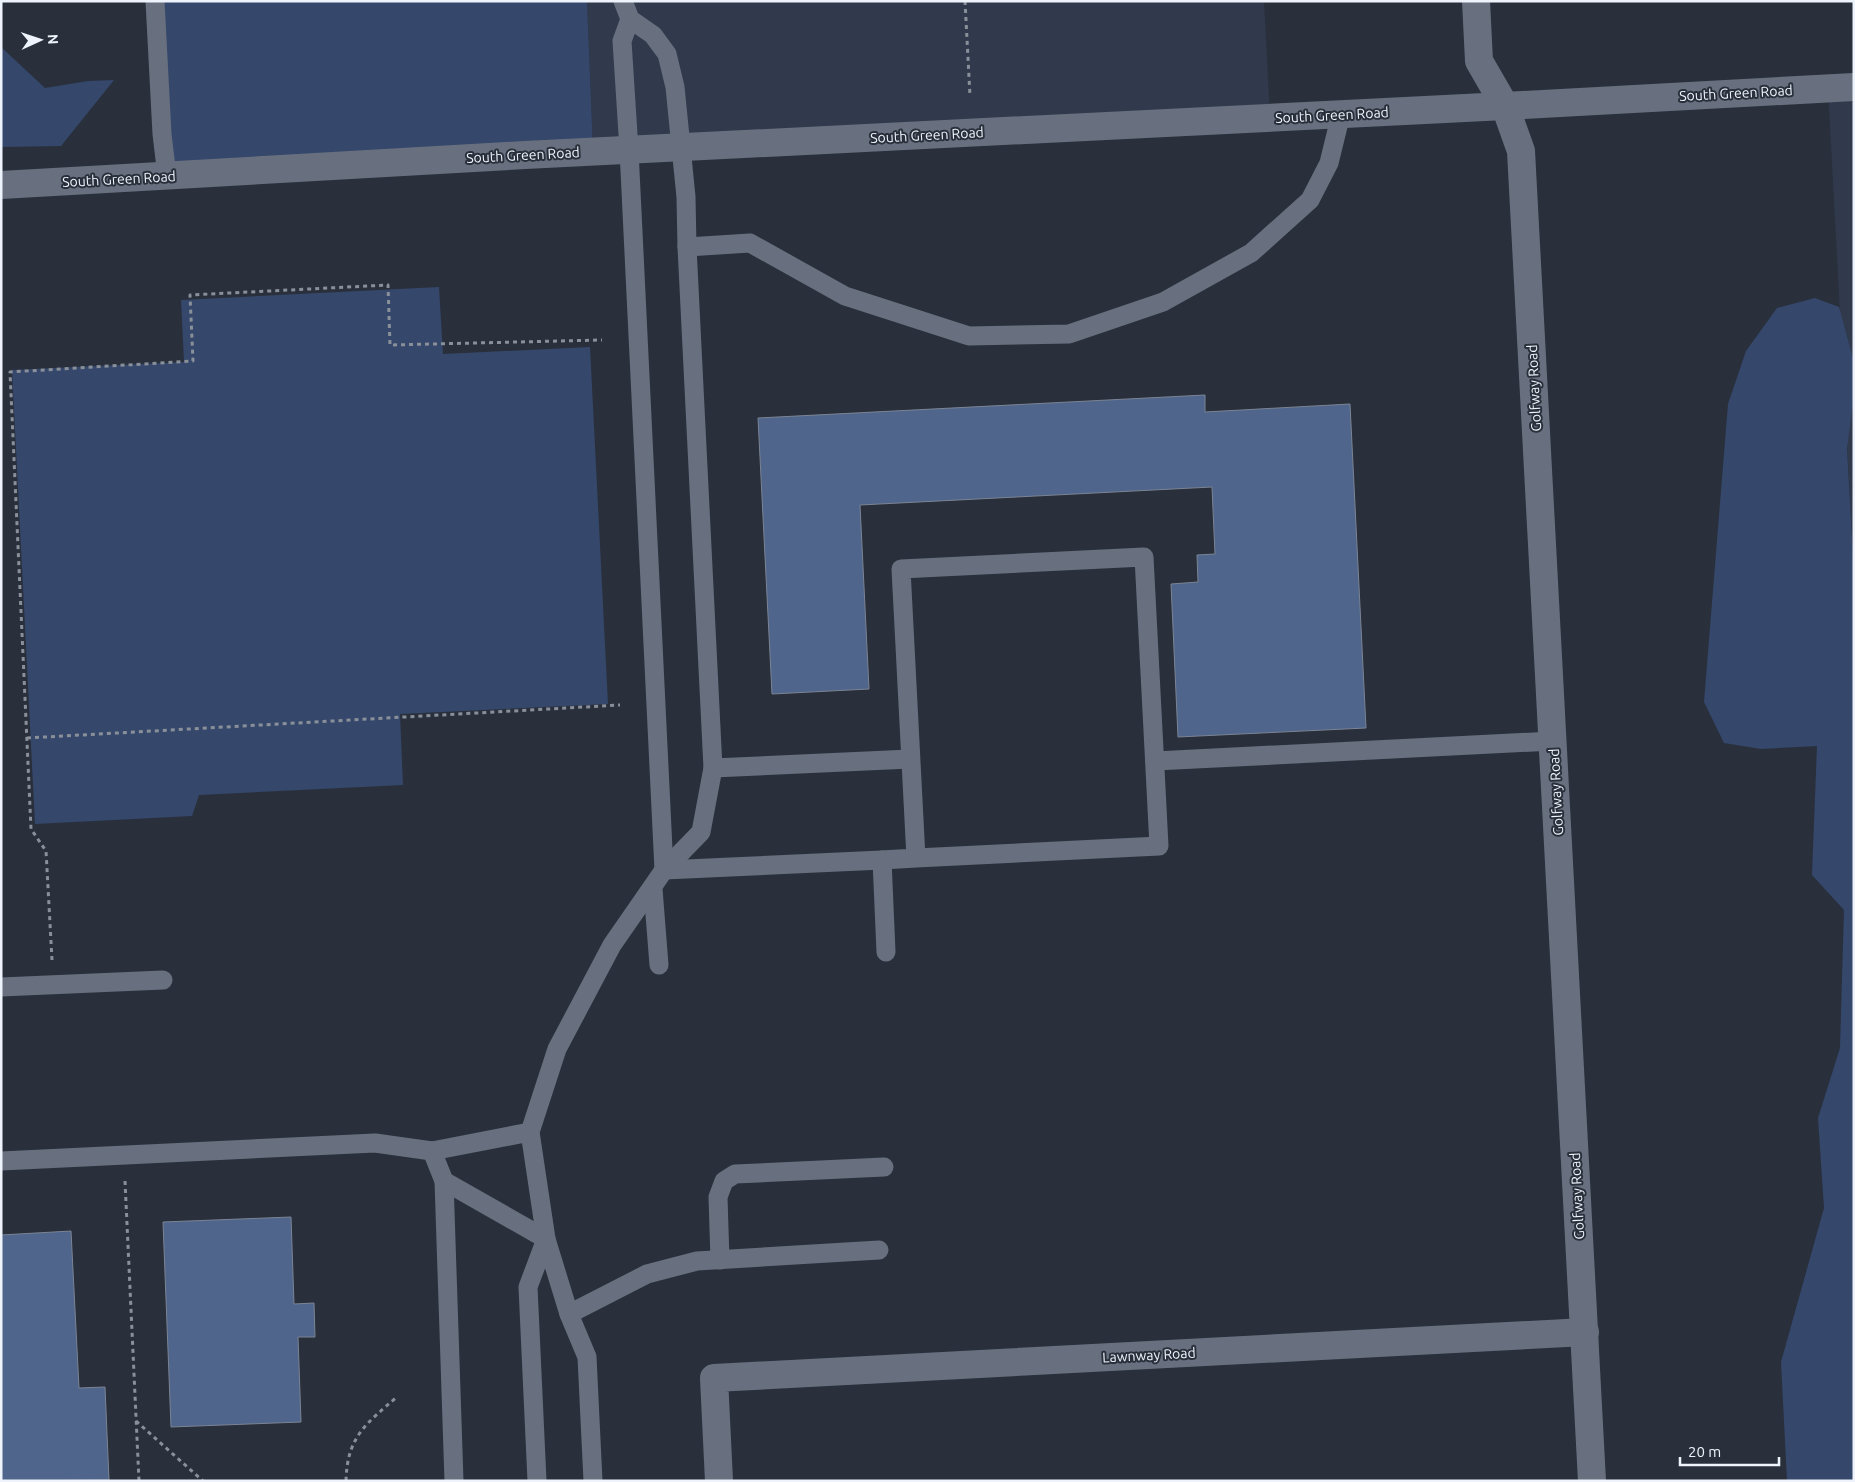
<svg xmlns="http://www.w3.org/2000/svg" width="1855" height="1482" viewBox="0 0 1855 1482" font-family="Ubuntu,sans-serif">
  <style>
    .built { fill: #303a4c }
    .green { fill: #35476a }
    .building { fill: #4f658c; stroke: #7b8493 }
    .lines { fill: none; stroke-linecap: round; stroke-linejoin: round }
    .path { stroke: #8a909a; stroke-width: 3; stroke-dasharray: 4 4; stroke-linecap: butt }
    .service { stroke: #68707f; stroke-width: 19 }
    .minor { stroke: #68707f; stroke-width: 28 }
    .secondary { stroke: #68707f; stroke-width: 28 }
    .labels { text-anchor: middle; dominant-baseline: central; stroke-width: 4; stroke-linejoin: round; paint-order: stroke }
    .street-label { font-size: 14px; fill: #eff4fc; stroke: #29303c }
  </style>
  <rect width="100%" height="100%" fill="#29303c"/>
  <g class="built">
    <path d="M587,1H1264L1270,118L593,151Z"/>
    <path d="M1854,87V575L1828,88Z"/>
  </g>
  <g class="green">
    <path d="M155,1H587L593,151L167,176Z"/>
    <path d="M1,47L45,88L88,81L114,80L61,146L1,147Z"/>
    <path d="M439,287L443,354L590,347L608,704L400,714L403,785L199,795L192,816L35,824L12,370L184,362L181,300Z"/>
    <path d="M1815,298L1839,307L1854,362V396L1847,448L1854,575V1481H1787L1781,1362L1824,1208L1818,1118L1840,1048L1844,910L1812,875L1817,746L1761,749L1724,743L1704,702L1728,404L1746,351L1777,308Z"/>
  </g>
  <g class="building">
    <path d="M1205,395V412L1350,404L1366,728L1178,737L1171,584L1198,582L1197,555L1215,554L1212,487L860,505L869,689L772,694L758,418Z"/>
    <path d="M291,1217L294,1304L314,1303L315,1337H298L301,1422L171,1427L163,1222Z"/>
    <path d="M71,1231L79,1388L105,1387L109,1480L1,1481V1235Z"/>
  </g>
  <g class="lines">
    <g class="path">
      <path d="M965,1L970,96"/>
      <path d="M27,738L620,705"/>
      <path d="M52,960L46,851L31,829L10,372L193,361L190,295L388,285L390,345L602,340"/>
      <path d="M125,1181L139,1481"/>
      <path d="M136,1421L203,1481"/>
      <path d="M346,1481C347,1436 367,1423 398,1396"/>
    </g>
    <g class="service">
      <path d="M155,1L162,134L167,176"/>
      <path d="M630,19L622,41L629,150L664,870"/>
      <path d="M687,247L750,243L845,296L969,336L1069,334L1163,302L1251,253L1310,200L1329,163L1341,114"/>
      <path d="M1155,761L1553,741"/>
      <path d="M713,768L910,759"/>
      <path d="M664,870L882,860"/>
      <path d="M653,889L659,965"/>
      <path d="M886,952L882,860L916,858L1159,846L1144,557L901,569L916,858"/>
      <path d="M1,987L163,980"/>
      <path d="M432,1151L444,1181L454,1481"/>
      <path d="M1,1161L375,1143L432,1151L530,1132"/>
      <path d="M444,1181L546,1239L528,1287L537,1481"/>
      <path d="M720,1260L718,1197L724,1181L735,1174L884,1167"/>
      <path d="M569,1314L647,1274L697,1261L879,1250"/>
      <path d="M593,1481L587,1357L569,1314L546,1239L530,1132L557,1049L612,945L664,870L701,832L713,768L687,247L686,197L675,87L667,54L653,35L630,19L623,1"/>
    </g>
    <g class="minor">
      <path d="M1476,1L1479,61L1505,106L1521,151L1592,1481"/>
      <path d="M719,1481L714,1378L1585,1332"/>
    </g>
    <path class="secondary" d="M1,185L525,155L1505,106L1854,87"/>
  </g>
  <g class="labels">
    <g class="street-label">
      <text transform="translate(1736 93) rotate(-3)">South Green Road</text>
      <text transform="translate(1332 115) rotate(-3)">South Green Road</text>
      <text transform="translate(927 135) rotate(-3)">South Green Road</text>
      <text transform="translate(523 155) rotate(-3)">South Green Road</text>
      <text transform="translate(119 179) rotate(-3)">South Green Road</text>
      <text transform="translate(1534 388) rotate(-93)">Golfway Road</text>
      <text transform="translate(1556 792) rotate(-93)">Golfway Road</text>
      <text transform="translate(1577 1196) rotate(-93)">Golfway Road</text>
      <text transform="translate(1149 1355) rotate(-3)">Lawnway Road</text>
    </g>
  </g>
  <rect width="1855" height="1482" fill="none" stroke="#eff4fc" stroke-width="5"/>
  <g transform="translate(40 40) rotate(87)" stroke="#29303c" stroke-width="4" paint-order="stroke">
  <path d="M0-4L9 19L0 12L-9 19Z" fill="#eff4fc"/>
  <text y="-8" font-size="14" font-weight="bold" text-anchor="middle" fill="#eff4fc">N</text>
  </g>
  <path d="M1680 1457v8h99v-8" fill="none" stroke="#eff4fc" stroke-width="2.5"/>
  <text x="1688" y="1457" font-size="15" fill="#eff4fc" stroke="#29303c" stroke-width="4" paint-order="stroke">20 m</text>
</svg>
